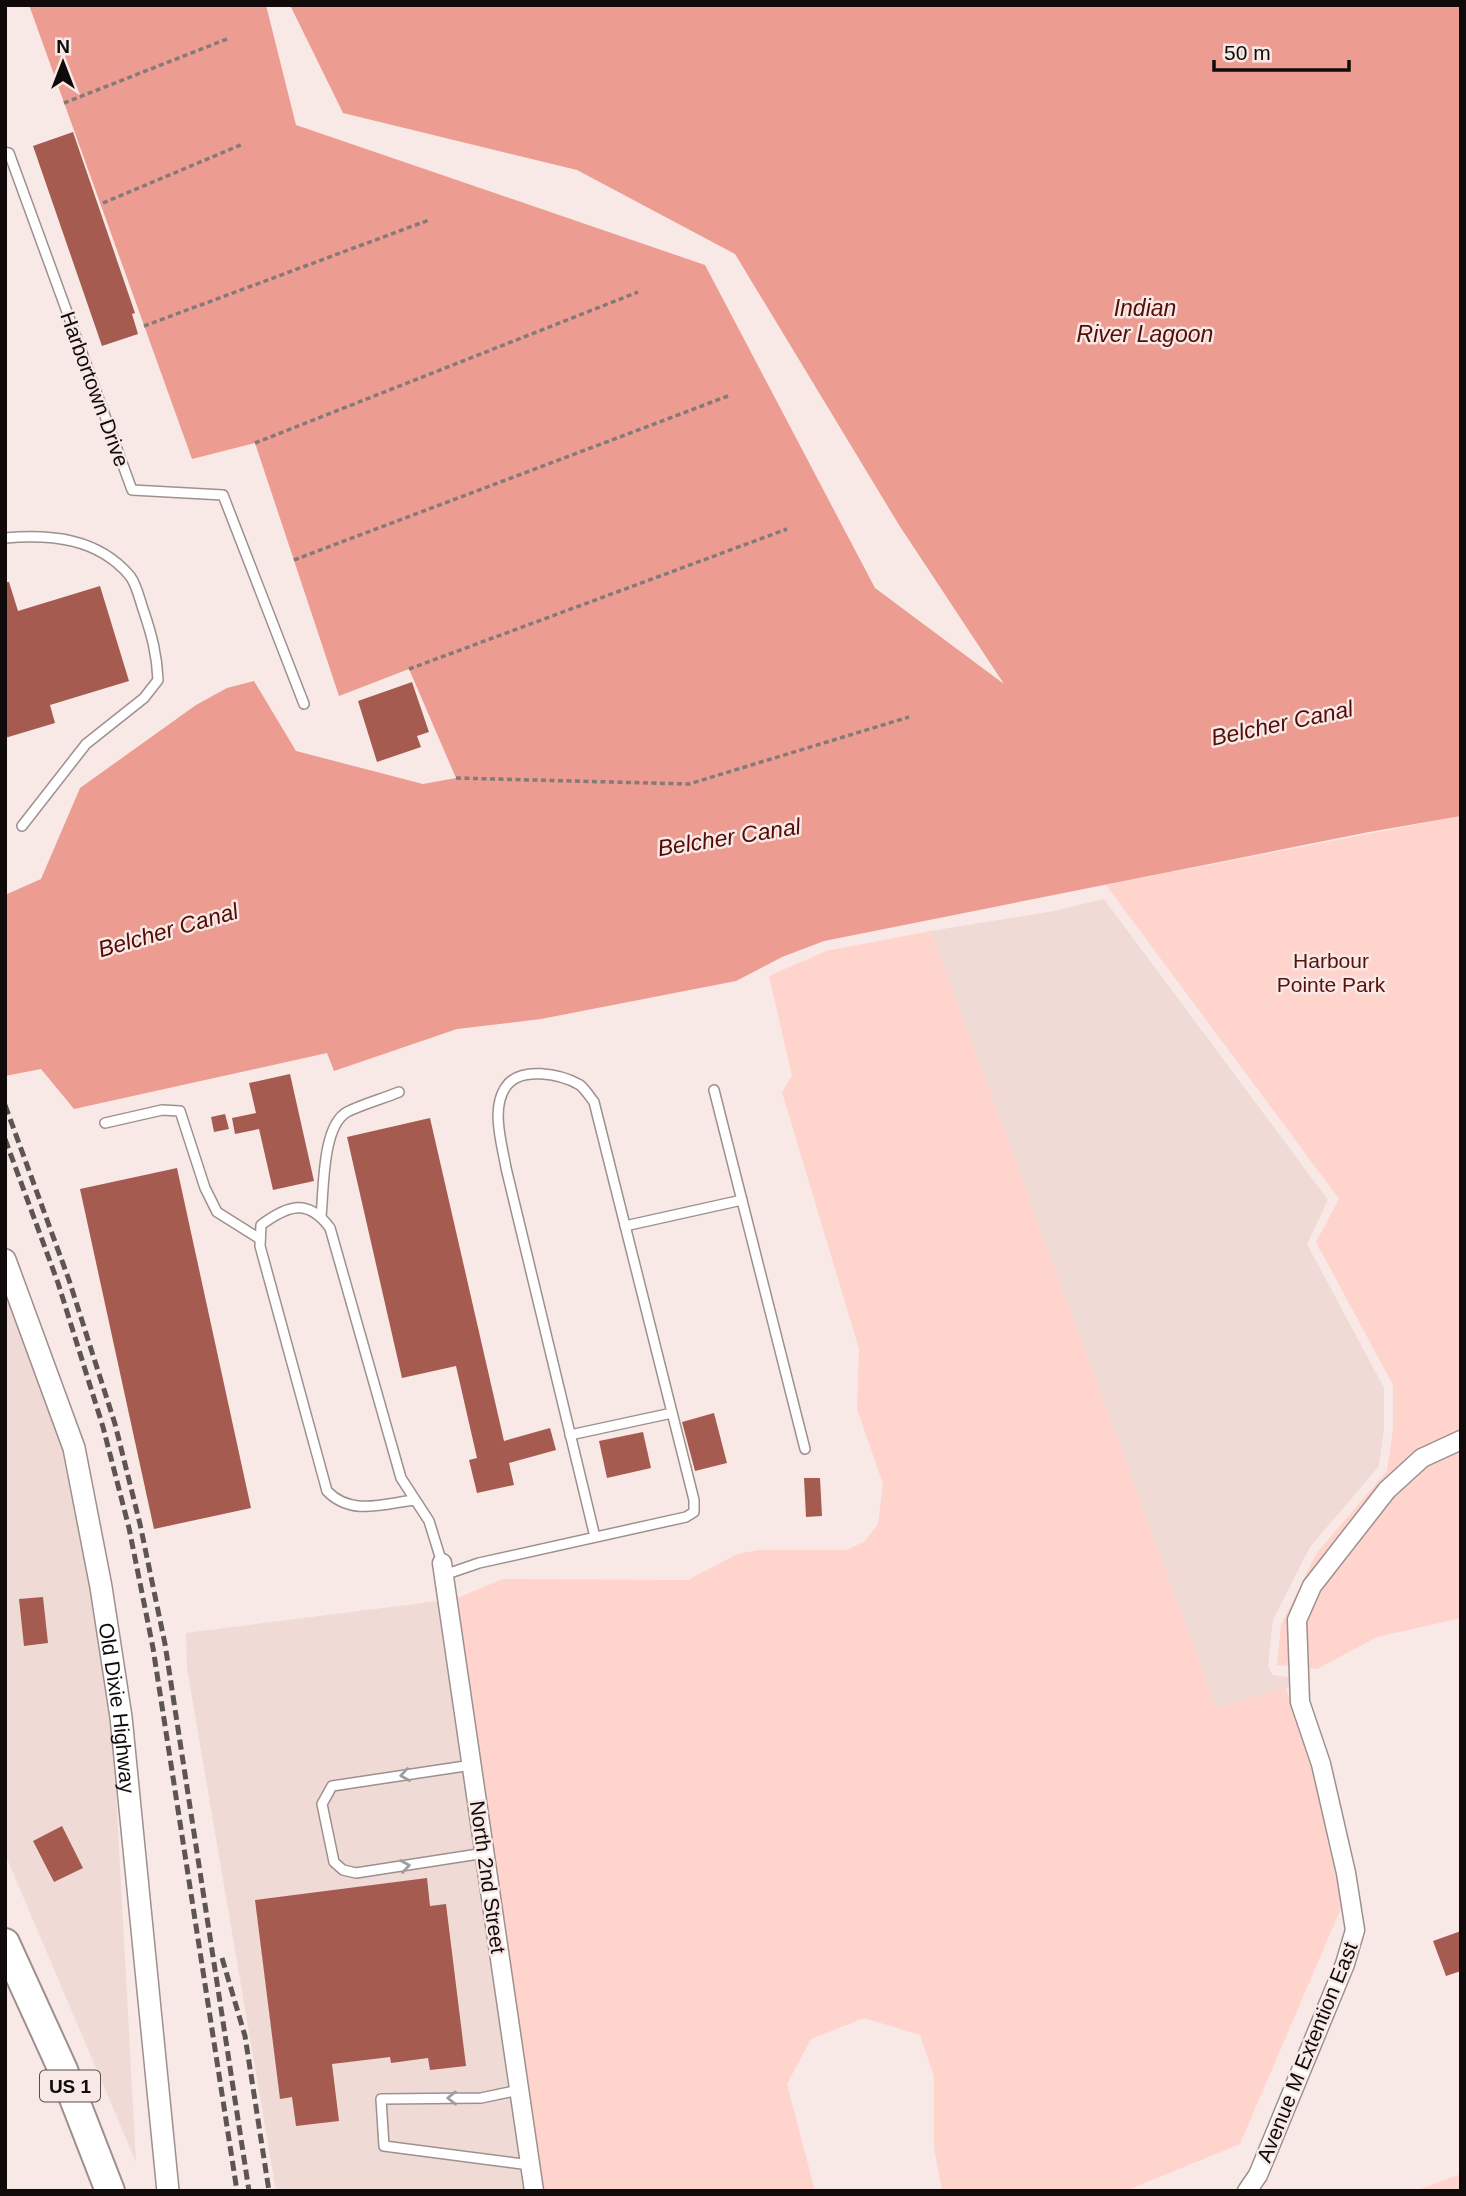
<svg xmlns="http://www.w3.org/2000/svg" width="1466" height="2196" viewBox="0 0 1466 2196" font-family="Helvetica,sans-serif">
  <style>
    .built { fill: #f0dad6 }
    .green { fill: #fed4cd }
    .water { fill: #ec9c90 }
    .building { fill: #a55b50 }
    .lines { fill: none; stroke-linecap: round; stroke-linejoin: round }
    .service-casing { stroke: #9e908e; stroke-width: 12 }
    .minor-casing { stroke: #9e908e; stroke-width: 21 }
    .tertiary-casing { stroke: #9e908e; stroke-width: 24 }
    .primary-casing { stroke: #9e908e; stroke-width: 32 }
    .path { stroke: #847a79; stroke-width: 3.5; stroke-dasharray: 5 3.5; stroke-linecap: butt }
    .service { stroke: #fff; stroke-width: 9 }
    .minor { stroke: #fff; stroke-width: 18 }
    .tertiary { stroke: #fff; stroke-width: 21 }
    .primary { stroke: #fff; stroke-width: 28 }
    .rail { stroke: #5d5554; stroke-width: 5; stroke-dasharray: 10 5; stroke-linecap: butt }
    .oneway { stroke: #9f9d9d }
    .labels { text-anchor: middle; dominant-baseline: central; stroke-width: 5; stroke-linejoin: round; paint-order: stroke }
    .shield { fill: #f8e9e7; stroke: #564e4c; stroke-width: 2 }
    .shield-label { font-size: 19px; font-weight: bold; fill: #100b0a }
    .street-label { font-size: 21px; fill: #100b0a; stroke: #f8e9e7 }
    .park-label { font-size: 21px; fill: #57110b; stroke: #f8e9e7 }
    .water-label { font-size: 23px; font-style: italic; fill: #530c07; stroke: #f8e9e7 }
  </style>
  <rect width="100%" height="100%" fill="#f8e9e7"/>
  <g class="built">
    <path d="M1104,899L1328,1200L1307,1244L1384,1388V1428L1379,1466L1310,1547L1273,1620L1268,1667L1273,1675L1289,1677V1687L1216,1707L931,931L1054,911Z"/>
    <path d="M5,1288L65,1451L92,1589L112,1718L136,2162L5,1854Z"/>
    <path d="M438,1601L524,2191H276L187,1668L186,1633Z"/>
  </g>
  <g class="green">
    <path d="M1461,816V1618L1377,1637L1317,1669L1277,1665L1281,1625L1316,1554L1387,1471L1393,1429V1385L1316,1242L1339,1199L1106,885Z"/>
    <path d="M931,931L1216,1707L1286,1688L1312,1767L1342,1906L1240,2144L1125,2191H942L934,2147V2076L920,2035L864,2018L811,2039L787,2084L815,2191H543L457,1598L503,1579L688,1580L737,1554L759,1550H847L865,1541L878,1524L883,1484L857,1409L859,1349L782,1092L792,1076L769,976L826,951Z"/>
    <path d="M1461,2174V2191H1415Z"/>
  </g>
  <path class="water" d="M29,5H266L296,125L705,265L875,588L1004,684L899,525L735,254L577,170L343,113L290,5H1461V816L1369,832L824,941L782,957L736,981L541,1019L457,1029L334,1071L327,1053L74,1109L41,1069L5,1076V895L41,879L80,788L196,705L227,688L254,681L296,751L423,784L456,778L409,669L339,696L255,443L192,459Z"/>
  <g class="building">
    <path d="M73,132L135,313L132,314L138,334L102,346L33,146Z"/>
    <path d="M5,582H9L18,611L100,586L129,681L50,705L55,723L5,738Z"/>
    <path d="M412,682L429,732L417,736L421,747L377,762L358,701Z"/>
    <path d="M290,1074L314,1181L273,1190L259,1129L235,1134L232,1118L256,1113L249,1083Z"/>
    <path d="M225,1114L229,1129L214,1132L211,1117Z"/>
    <path d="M430,1118L504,1441L550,1428L556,1450L509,1463L514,1485L477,1493L469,1460L477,1458L456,1366L402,1378L347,1137Z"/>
    <path d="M177,1168L251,1508L154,1529L80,1189Z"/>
    <path d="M714,1413L727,1463L695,1471L682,1422Z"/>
    <path d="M643,1432L651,1468L607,1478L599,1441Z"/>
    <path d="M804,1478H820L822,1516L806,1517Z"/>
    <path d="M43,1597L48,1643L24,1646L19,1599Z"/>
    <path d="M62,1826L83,1868L54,1882L33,1841Z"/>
    <path d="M427,1878L430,1906L446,1904L466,2066L430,2070L428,2058L391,2063L390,2057L332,2064L339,2121L296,2126L292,2097L280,2099L255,1900Z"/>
    <path d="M1461,1931V1971L1446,1976L1433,1941Z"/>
  </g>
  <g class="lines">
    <g class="service-casing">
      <g id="service">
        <path d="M5,152L9,153L132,490L223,495L304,704"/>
        <path d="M5,538C51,534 98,538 130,576C137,585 140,601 144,612C152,636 157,655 158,680L144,698L86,744L22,826"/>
        <path d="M714,1090L805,1449"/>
        <path d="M105,1123L162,1110L180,1111L205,1188L217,1212L260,1239"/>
        <path d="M321,1216C324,1189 322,1126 347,1112C363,1104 382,1099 399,1092"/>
        <path d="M625,1226L742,1200"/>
        <path d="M570,1435L672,1413"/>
        <path d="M414,1500C383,1504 351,1516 327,1491L260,1246L261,1225C288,1205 308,1198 330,1228L401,1478L429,1521L442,1563"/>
        <path d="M444,1575L479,1563L686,1517L694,1512V1500L594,1102C590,1097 585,1089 580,1085C561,1074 519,1065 505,1088C491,1110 502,1144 506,1168L595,1537"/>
        <path d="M472,1765L332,1786L322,1804L334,1862L343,1870L356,1873L485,1853"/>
        <path d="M519,2090L481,2098L381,2099L384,2146L530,2165"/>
      </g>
    </g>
    <g class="minor-casing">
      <g id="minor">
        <path d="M442,1563L534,2191"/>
        <path d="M1247,2191L1258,2175L1345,1964L1355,1930L1346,1873L1321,1764L1300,1702L1297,1620L1312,1586L1387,1490L1422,1458L1461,1440"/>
      </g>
    </g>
    <g class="tertiary-casing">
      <g id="tertiary">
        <path id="s1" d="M5,1260L74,1448L101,1587L121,1717L168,2191"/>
      </g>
    </g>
    <g class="primary-casing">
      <path id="primary" d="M5,1943L63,2070L110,2191"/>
    </g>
    <g class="path">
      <path d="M64,103L227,39"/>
      <path d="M103,203L243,144"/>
      <path d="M144,326L429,220"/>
      <path d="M255,443L638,292"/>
      <path d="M294,560L728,396"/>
      <path d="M409,669L787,529"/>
      <path d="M456,778L689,784L909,717"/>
    </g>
    <use href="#service" class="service"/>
    <use href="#minor" class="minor"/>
    <use href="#tertiary" class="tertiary"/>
    <use href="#primary" class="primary"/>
    <g class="rail">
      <path d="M5,1105L69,1280L115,1424L140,1524L165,1644L249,2191"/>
      <path d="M5,1139L58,1283L103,1427L129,1528L153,1648L237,2191"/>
      <path d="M222,1958L245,2036L269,2191"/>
    </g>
  </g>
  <defs><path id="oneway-chevron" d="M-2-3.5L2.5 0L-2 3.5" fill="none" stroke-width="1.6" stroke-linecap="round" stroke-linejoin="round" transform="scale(1.75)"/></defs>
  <g class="oneway">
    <use href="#oneway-chevron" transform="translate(405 1775) rotate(171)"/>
    <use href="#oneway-chevron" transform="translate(405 1866) rotate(-9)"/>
    <use href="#oneway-chevron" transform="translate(452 2098) rotate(180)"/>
  </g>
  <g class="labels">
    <rect class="shield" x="40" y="2070.5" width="60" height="31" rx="5"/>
    <g class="shield-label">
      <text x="70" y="2086">US 1</text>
    </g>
    <g class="street-label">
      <text transform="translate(95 389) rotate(70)">Harbortown Drive</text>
      <text stroke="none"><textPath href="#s1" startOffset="464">Old Dixie Highway</textPath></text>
      <text transform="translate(488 1877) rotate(82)">North 2nd Street</text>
      <text transform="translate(1307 2052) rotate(-68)">Avenue M Extention East</text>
    </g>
    <g class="park-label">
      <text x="1331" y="960">Harbour<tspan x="1331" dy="24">Pointe Park</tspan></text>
    </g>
    <g class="water-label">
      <text x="1145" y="308">Indian<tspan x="1145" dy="26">River Lagoon</tspan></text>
      <text transform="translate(1282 723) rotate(-12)">Belcher Canal</text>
      <text transform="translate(729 837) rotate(-9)">Belcher Canal</text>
      <text transform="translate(168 930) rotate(-16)">Belcher Canal</text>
    </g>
  </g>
  <rect width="1466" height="2196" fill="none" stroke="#100b0a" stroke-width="14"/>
  <g transform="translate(63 63)" stroke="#f8e9e7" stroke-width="5" paint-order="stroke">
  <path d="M0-5L12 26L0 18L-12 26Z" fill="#100b0a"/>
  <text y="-10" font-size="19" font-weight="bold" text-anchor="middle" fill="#100b0a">N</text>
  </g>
  <path d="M1214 60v10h135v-10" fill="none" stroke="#100b0a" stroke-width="3.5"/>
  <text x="1224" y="60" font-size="21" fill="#100b0a" stroke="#f8e9e7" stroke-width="5" paint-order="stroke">50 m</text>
</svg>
